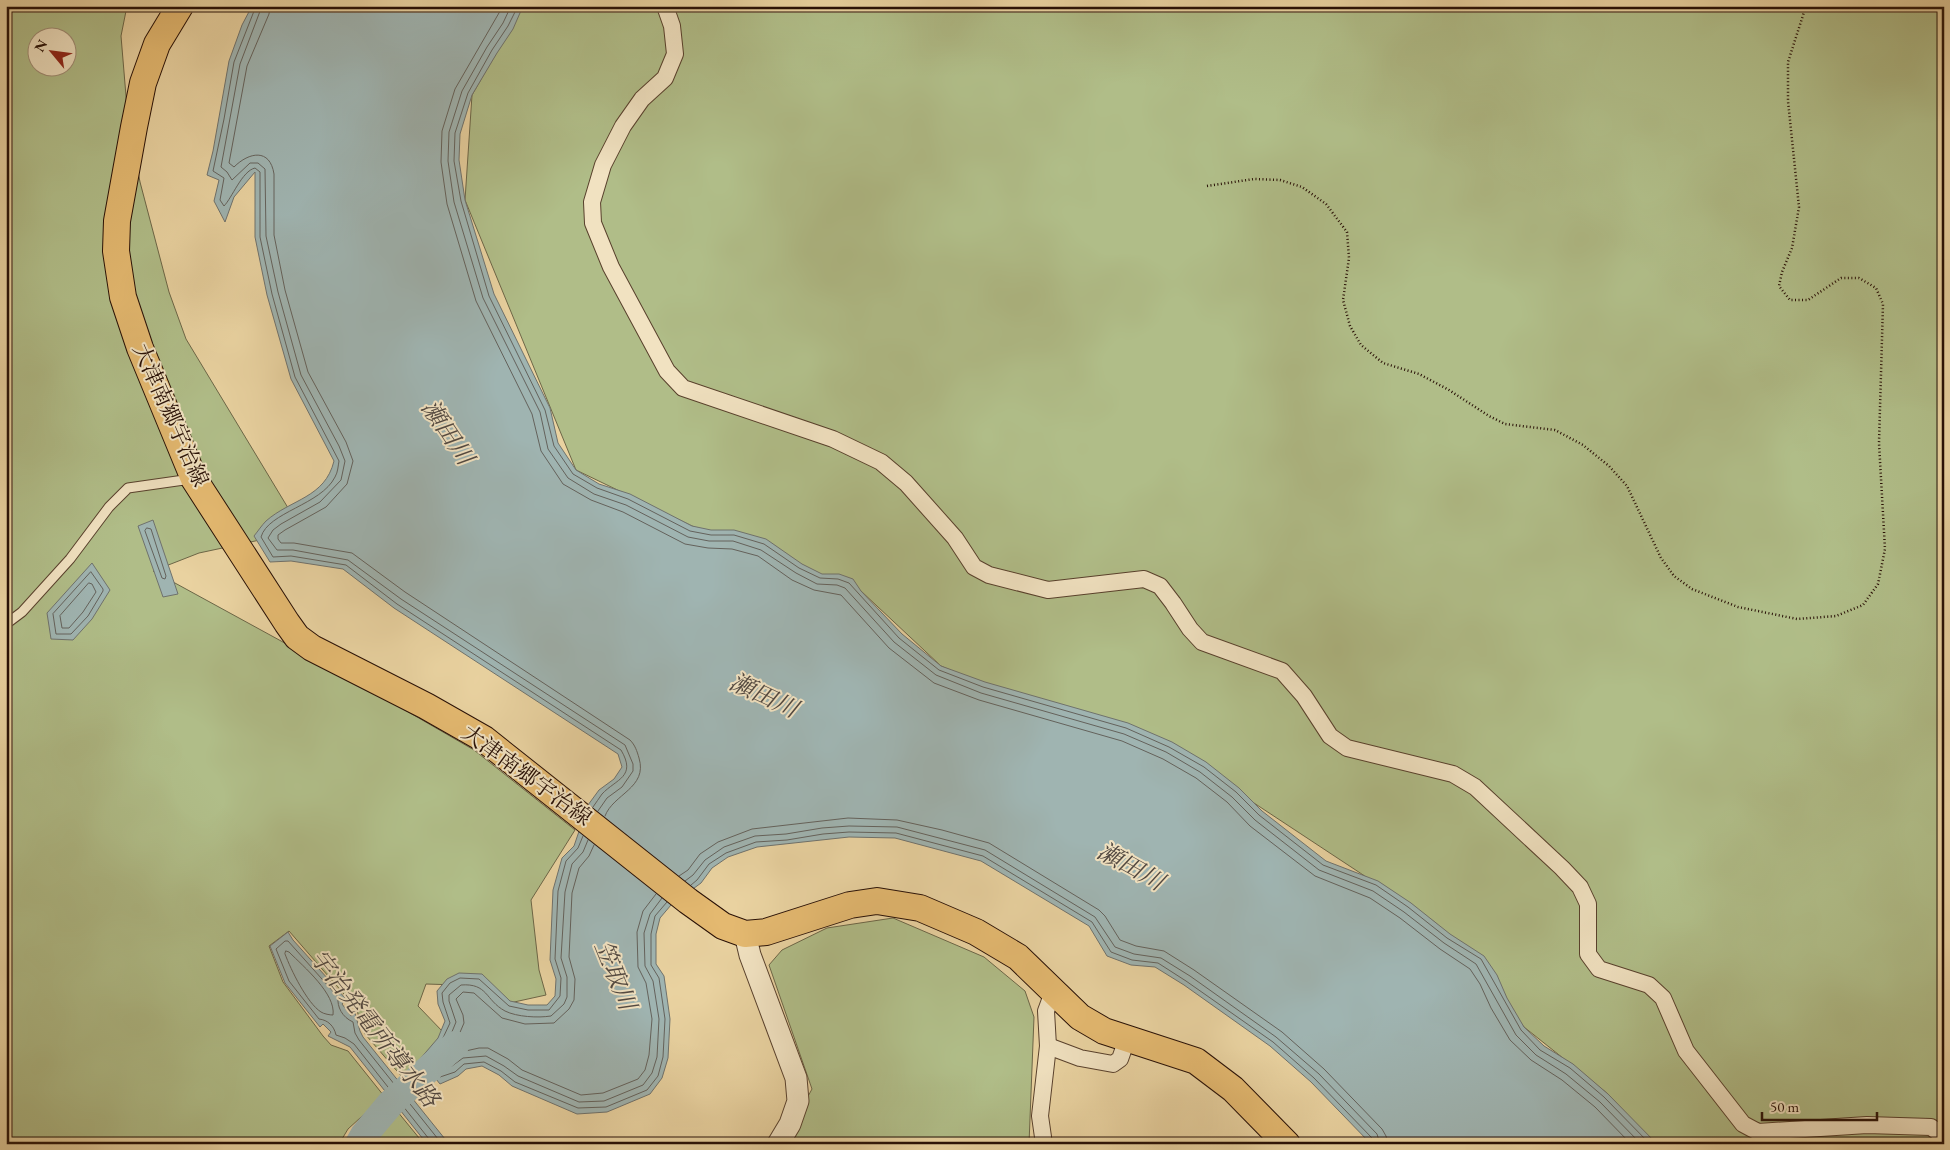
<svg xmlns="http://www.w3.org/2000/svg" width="1950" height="1150" viewBox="0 0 1950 1150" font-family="'EB Garamond','Noto Serif JP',serif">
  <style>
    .green { fill: #b0bd88; stroke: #6c6647; fill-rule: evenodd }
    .water { fill: #9fb4b1; stroke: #6f726d }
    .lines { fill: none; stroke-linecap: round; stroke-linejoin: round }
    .shore { stroke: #64625c; stroke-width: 1 }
    .river { stroke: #9fb4b1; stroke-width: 28 }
    .service-casing { stroke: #58402c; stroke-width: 11 }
    .minor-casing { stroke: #58402c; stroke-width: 18 }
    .tertiary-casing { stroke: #58402c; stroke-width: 23 }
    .primary-casing { stroke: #281006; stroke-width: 28 }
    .path { stroke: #281006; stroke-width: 2.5; stroke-dasharray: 1 2.5; stroke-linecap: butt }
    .service { stroke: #f1e2c1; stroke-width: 9 }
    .minor { stroke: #f1e2c1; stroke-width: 16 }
    .tertiary { stroke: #f1e2c1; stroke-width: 21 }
    .primary { stroke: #e4b970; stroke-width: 26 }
    .labels { text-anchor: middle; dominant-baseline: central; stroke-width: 4; stroke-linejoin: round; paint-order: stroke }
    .street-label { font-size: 22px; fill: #281006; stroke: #f1e2c1 }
    .water-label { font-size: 24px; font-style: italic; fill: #524942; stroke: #f1e2c1 }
  </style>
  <rect width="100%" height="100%" fill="#e9d2a0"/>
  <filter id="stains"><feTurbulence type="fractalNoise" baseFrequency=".004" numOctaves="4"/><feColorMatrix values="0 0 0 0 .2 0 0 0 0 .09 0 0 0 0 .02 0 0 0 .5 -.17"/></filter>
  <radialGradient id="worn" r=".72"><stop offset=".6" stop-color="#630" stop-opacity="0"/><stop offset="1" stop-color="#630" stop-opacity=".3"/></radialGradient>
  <g class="green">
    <path d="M6,6H127L121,36L128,120L140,182L169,292L186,339L302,531L199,553L153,571L367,688L474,750L575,830L531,900L539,970L546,995L496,1006L458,985L426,984L418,1006L444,1033L403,1078L365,1034L356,1008L289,931L269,946L283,982L323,1036L331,1045L348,1051L384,1096L348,1129L339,1144H6ZM38,38H68V68H38Z"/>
    <path d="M523,6H1944V1144H1648L1608,1094L1524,1027L1436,923L1254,803L941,666L861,591L692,526L576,470L465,200L472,95Z"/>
    <path d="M893,918L984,957L1025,991L1034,1017L1029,1144H782L812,1089L769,965L782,950L827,928Z"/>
    <path d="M397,1111L424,1144H374L385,1122Z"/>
  </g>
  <g class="water">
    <path d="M252,6H523L513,29L497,53L472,95L460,134L459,160L465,200L494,294L550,408L558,443L576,470L599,484L630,494L692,526L711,530H734L766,539L802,564L822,574H839L853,579L861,591L902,634L941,666L985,682L1128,723L1172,742L1206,762L1239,788L1262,811L1326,861L1378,881L1411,903L1450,934L1484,956L1497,975L1507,998L1524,1027L1544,1046L1573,1064L1608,1094L1657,1144H1371L1311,1082L1270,1046L1184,985L1155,967L1131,965L1107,956L1089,926L981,861L895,838L849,837L757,847L728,857L712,868L701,883L671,905L660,918L656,934V964L664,976L670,1019L668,1058L662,1078L650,1094L607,1112L577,1114L512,1086L499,1075L482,1066L466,1069L458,1076L440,1084L420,1059L438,1038L445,1021L438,1004L437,991L447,979L459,973L482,974L510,1001L528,1005H547L555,996L556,979L550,960L553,890L562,858L574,846L588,805L599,790L614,779L622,767L618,754L394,608L343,569L291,561L270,562L254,536C258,531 262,525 266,521C291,499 325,498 334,461L291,379L267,295L255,237V172L234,197L225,222L214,201L219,180L207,175L213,151L229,61L242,25Z"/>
    <path d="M153,520L178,594L163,597L138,526Z"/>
    <path d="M92,563L110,590L92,619L73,640L51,639L47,613Z"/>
    <path d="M288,932L293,940L346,999L342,1004L351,1016L355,1013L360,1031L363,1037L449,1144H427L350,1047L328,1036L331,1032L323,1024L320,1027L285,983L270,946Z"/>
  </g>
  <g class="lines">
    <g class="shore">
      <path d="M256,6L234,62L224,119L213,171L224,178L220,200L224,206C232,198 242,171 255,168L260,172V237L272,294L295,377L339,461C338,466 338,472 335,477C321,505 268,512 261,537L273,557L291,556L346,565L397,604L621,750C637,777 616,779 602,794C599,798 596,803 593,807"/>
      <path d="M262,6L240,64L221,167L227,172L232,180L250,163H258L265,169L266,236L278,292L301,375L339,446L345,461L341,480L320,502L281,524L273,530L268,538L277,550H293L348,560L401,599L625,745L633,764V771L622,787L607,798L598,811"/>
      <path d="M270,6L269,14L247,66L229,163L234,167C249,152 270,148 274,174V235L285,290L308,372L346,442L353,461L347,484L326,507L285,530L278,535V539L281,543H294L352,553L405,592L630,740C635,745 637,751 639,758C648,788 613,794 605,816"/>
      <path d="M503,6L455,89L442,131L441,162L447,204L476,301L532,414L541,451L563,484L591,500L623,512L685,544L708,548L732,549L758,556L792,580L814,590L841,595L889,648L934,683L979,700L1122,741L1163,759L1196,778L1227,802L1250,826L1315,876L1370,898L1400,918L1440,949L1470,969L1480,984L1491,1008L1510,1040L1531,1060L1562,1080L1595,1107L1631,1144"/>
      <path d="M511,6L503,23L487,47L462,91L449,132L448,161L454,202L483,298L540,412L548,449L568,478L594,494L626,505L688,537L709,541H733L761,550L796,573L817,584L837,585L845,588L894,642L936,675L981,693L1124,734L1166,752L1200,772L1232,797L1255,820L1319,870L1373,891L1404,912L1444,943L1476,964L1516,1035L1536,1055L1566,1074L1600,1102L1641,1144"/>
      <path d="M518,6L508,26L492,50L468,93L455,133L454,161L461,201L489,296L545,410L554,446L573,474L597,488L628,499L690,531L711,535H734L764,544L799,568L820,578L838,579L849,583L899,638L939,670L983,687L1126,728L1169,747L1204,767L1236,792L1259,815L1323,865L1376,885L1408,907L1447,938L1481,959L1521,1030L1540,1050L1570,1068L1604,1097L1650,1144"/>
      <path d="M147,528L151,529L166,576L165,579L162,578L145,531Z"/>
      <path d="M91,572L103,589V591L88,616L71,634H56L53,614Z"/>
      <path d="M89,583L92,584L96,592L83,612L69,628H62L60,616Z"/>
      <path d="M583,836L578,848L566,861L558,891L555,959L561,978L560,996L549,1010H528L509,1006L479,979L460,978L450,983L442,993L443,1002L450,1023L442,1040L427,1059L440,1077L455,1072L464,1064L484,1062L501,1071L515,1082L578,1108L606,1107L647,1090L658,1076L663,1057L665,1019L659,978L651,965V934L655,916L667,902"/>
      <path d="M588,840L583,852L572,864L565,892L561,958L567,977V997L564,1004L551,1016C538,1018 517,1017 505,1011C485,1000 488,983 461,985L449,995V1001L456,1022L447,1044L436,1058L442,1069L452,1066L463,1058L486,1056L504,1066L518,1076L579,1102L604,1101L643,1085L652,1073L657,1057L659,1019L653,981L645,966L644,933L650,914L662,898"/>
      <path d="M594,845L589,856L579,868L572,893L569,957L575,979L574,1000L569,1009L554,1023L525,1024L502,1018L474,993L463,992L456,999L463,1015L464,1023L452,1051V1054L479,1048H488L508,1059L522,1070L581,1095L603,1093L638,1079L645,1070L649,1055L652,1019L646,983L638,967L637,932L643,911L656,894"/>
      <path d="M679,876L688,870L700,854L718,842L752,829L848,818L897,820L942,830L989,843L1099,910L1105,916L1120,940L1136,946L1164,951L1194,970L1282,1032L1324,1069L1382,1129L1386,1136L1388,1144"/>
      <path d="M685,881L693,875L705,860L724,847L755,836L786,834L822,828L849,826L897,827L985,850L1095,917L1115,947L1134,954L1161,958L1190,976L1276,1037L1319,1074L1377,1134L1380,1144"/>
      <path d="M691,885L697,880L709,864L726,853L756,842L787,840L823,834L849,832L896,833L983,856L1092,922L1111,952L1132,960L1158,963L1186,981L1273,1042L1314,1078L1372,1138L1374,1144"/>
      <path d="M286,951L289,952C304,967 336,994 333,1015C330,1015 324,1014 321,1012C307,1003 291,970 285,954Z"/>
      <path d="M430,1144L429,1139L354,1044L345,1038L336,1035C334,1026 328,1020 319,1019L289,981L276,949L285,941H288L338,997C337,1007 342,1017 353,1022L355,1033L359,1040L442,1144"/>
    </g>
    <path class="river" d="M359,1144L364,1135L391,1103L455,1045"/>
    <g class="service-casing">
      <path id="service" d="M6,624L22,612L70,559L109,507L128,488L191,479"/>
    </g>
    <g class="minor-casing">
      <g id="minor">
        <path d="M665,6L672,26L675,54L665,78L642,99L623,126L603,165L592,202L593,223L611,267L667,371L683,388L833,439L881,462L906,483L955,538L974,567L989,575L1048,590L1144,579L1160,586L1173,603L1190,629L1202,642L1282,671L1304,696L1330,736L1347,748L1453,774L1475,787L1562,868L1580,887L1588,904V954L1599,969L1649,985L1663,998L1686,1051L1743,1124L1758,1132L1867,1125L1931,1127L1944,1137"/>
        <path d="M1048,1046L1080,1058L1113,1064L1120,1059L1127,1039"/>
        <path d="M1044,1144L1040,1116L1048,1046L1046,1011L1053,992"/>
      </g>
    </g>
    <g class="tertiary-casing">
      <path id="tertiary" d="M745,934L750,955L796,1078L798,1101L790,1124L778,1144"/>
    </g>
    <g class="primary-casing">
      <path id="primary" d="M180,6L157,44L143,83L134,127L117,221L116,251L123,297L140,348L194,479L287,623L297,637L312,648L426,706L484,739L688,901L723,926L745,934L766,932L850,905L877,901L920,908L976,932L1018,957L1080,1017L1104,1031L1196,1061L1233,1089L1287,1144"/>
    </g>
    <path class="path" d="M1207,186L1254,179L1280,180L1302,187L1326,204L1347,232L1349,258L1343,300L1350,326L1361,345L1383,363L1419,374L1449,390L1489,416L1505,424L1555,430L1583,445L1609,466L1627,486L1661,558L1674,576L1692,589L1738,607L1797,619L1836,616L1863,605L1878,584L1885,549L1879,443L1883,304L1876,288L1859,278H1841L1808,300H1790L1779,286L1782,272L1792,248L1799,207L1788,101V62L1806,6"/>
    <use href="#service" class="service"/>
    <use href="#minor" class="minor"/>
    <use href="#tertiary" class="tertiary"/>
    <use href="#primary" class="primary"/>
  </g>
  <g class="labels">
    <g class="street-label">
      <text transform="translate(171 415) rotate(66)">大津南郷宇治線</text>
      <text transform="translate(527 775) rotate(36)">大津南郷宇治線</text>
    </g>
    <g class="water-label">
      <text transform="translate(448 432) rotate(56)">瀬田川</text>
      <text transform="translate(764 695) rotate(25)">瀬田川</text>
      <text transform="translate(1131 866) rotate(29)">瀬田川</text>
      <text transform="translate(616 975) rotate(68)">笠取川</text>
      <text transform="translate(375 1028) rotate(52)">宇治発電所導水路</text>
    </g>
  </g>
  <rect width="1950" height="1150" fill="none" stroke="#e9d2a0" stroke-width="25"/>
  <rect x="8" y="8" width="1935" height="1135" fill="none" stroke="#281006" stroke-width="2.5"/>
  <rect x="12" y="12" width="1925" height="1125" fill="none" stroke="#281006"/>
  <g transform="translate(52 52) rotate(299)"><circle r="24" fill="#f1e2c1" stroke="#a18e76"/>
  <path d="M0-4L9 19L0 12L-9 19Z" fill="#8f2418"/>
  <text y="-8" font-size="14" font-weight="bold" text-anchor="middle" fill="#281006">N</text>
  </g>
  <path d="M1762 1112v8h115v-8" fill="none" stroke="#281006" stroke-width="2.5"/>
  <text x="1770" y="1112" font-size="15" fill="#281006" stroke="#f1e2c1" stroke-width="4" paint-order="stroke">50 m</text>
  <rect width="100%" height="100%" filter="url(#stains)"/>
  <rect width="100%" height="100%" fill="url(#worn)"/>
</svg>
